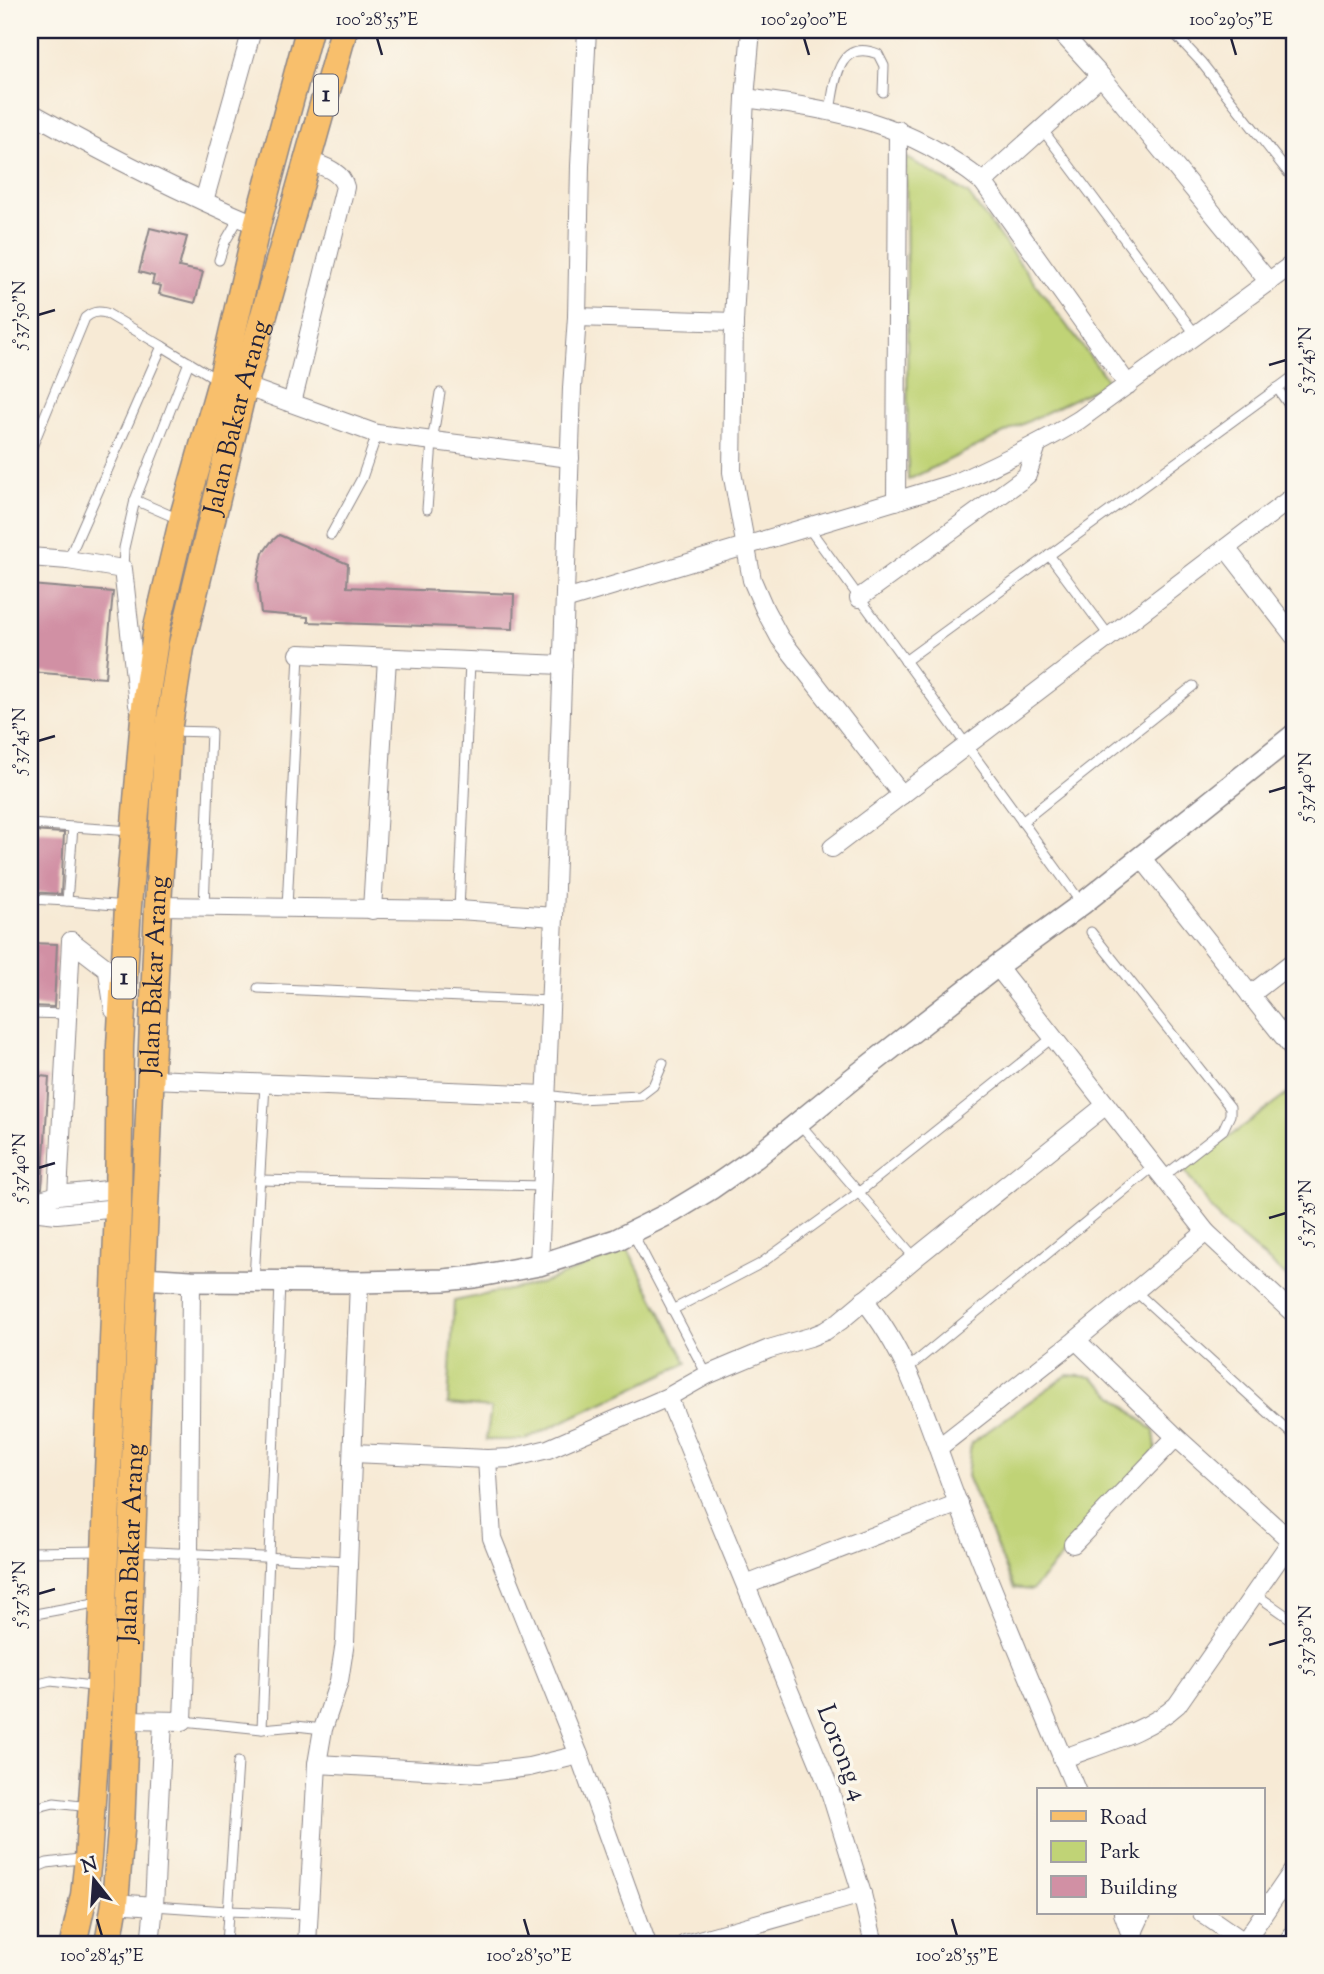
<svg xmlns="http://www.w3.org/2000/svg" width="1324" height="1974" viewBox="0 0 1324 1974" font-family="'Sorts Mill Goudy',serif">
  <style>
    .green { fill: #c0d376; stroke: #717a58; stroke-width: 2 }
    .building { fill: #d190a4 }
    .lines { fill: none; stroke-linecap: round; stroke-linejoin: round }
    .service-casing { stroke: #8c8688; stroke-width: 11 }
    .minor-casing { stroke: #8c8688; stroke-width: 20 }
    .tertiary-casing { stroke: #8c8688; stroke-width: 24 }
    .primary-casing { stroke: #8c8688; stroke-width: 29 }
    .service { stroke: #fff; stroke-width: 9 }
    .minor { stroke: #fff; stroke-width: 18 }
    .tertiary { stroke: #fff; stroke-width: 21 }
    .primary { stroke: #f8bf6c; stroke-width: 26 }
    .ticks { fill: none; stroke: #22223b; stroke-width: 2.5 }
    .labels { text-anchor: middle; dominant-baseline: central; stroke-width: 7; stroke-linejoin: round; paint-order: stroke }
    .shield { fill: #fbf7ec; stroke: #636270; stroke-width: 2 }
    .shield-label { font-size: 24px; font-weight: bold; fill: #22223b }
    .street-label { font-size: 26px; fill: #22223b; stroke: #fbf7ec }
    .neatline { fill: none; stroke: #22223b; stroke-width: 2.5 }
    .ticks-label { font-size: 18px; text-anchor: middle; fill: #22223b }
  </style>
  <rect width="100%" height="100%" fill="#fbf7ec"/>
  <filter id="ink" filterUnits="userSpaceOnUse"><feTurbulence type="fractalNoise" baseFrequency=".0143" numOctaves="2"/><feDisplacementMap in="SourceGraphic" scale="14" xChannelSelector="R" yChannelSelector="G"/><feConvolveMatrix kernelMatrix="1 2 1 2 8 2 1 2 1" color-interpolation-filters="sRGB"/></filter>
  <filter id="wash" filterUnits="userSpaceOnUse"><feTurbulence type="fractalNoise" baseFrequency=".00686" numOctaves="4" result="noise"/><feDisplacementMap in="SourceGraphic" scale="28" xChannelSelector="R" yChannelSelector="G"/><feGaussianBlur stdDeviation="1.57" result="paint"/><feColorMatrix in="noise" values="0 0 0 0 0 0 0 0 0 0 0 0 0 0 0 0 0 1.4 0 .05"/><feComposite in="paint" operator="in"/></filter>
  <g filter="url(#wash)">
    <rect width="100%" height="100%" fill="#f7ead5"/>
    <g class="green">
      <path d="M906,157L968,194L1109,382L908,480Z"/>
      <path d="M1294,1089V1279L1292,1281L1220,1220L1184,1170Z"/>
      <path d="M628,1249L687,1363L524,1440H486L491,1408L448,1404L454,1301L543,1283Z"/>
      <path d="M1067,1375L1092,1377L1154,1431L1156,1450L1032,1590L1014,1588L967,1476L971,1443Z"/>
    </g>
    <g id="blocks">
      <g class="building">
        <path d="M150,228L187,237L179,267L203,272L195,303L159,294L161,286L152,284L154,276L139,272Z"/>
        <path d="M279,535L348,564L347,587L514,594L513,629L308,622V617L261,613L257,579L263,553L271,542Z"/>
        <path d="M30,585L113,592L105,678L30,672Z"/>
        <path d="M30,831L64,833L61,894L30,892Z"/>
        <path d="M30,943L57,944L54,1007L30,1006Z"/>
        <path d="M30,1075L49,1077L42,1188L30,1191Z"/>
      </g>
    </g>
  </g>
  <g filter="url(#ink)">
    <use href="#blocks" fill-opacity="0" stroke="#8c8688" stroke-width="2"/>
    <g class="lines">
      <g class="service-casing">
        <g id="service">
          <path d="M1171,30L1201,62L1294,180"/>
          <path d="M830,111C835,83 837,38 878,54L884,66L883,92"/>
          <path d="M1042,129L1196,335"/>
          <path d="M219,260L225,242L239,218"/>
          <path d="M1277,388L1294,412"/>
          <path d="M30,452L85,318C92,312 97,311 106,313L162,346"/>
          <path d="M135,500L181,520"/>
          <path d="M427,509L432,442L440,393"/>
          <path d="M808,527L1082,904"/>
          <path d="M331,535L362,478L377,434"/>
          <path d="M1049,555L1110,637"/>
          <path d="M68,560L162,346L218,380"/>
          <path d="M123,569L124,548L135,500L189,362"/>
          <path d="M905,661L1294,376"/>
          <path d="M170,731L211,732L204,907"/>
          <path d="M1022,822L1193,686"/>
          <path d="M30,824L73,827"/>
          <path d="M30,899L67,901"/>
          <path d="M126,906L67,901L73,827L132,831"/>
          <path d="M287,908L299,654"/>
          <path d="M459,910L470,662"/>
          <path d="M1091,932L1230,1107V1115L1223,1130L1163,1177"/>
          <path d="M258,988L550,1001"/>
          <path d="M30,1013L67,1014"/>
          <path d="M546,1095L578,1099L640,1096L653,1086L663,1063"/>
          <path d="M799,1123L915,1258"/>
          <path d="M259,1180L543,1186"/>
          <path d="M632,1232L707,1375"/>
          <path d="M254,1280L265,1084"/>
          <path d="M1135,1291L1294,1436"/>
          <path d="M672,1310L760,1264L858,1193L1052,1038"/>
          <path d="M907,1369L1154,1166"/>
          <path d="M133,1551L348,1561"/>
          <path d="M30,1552L104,1551"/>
          <path d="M1255,1594L1294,1621"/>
          <path d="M30,1615L100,1602"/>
          <path d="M30,1686L51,1681L99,1687"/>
          <path d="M183,1721L262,1729L296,1726L323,1729"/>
          <path d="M262,1729L280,1283"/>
          <path d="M30,1809L54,1803L90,1807"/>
          <path d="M30,1870L47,1863L87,1858"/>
          <path d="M154,1906L227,1911L308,1914"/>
          <path d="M226,1944L238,1762"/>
        </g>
      </g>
      <g class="minor-casing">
        <g id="minor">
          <path d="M751,30L745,98L734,322L732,472L752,580L765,610L780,638L902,795"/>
          <path d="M1059,30L1101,76L1269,282"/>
          <path d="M1287,30L1294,38"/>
          <path d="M745,98C838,110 908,122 983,182L1128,385"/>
          <path d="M30,112C103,153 179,192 257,225"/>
          <path d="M983,182L1101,76"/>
          <path d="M204,201L252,30"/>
          <path d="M577,317L734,322"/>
          <path d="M244,386L377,434L570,458"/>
          <path d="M292,403L345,187C341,170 321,166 307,160"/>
          <path d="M896,501L898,130"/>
          <path d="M1226,548L1294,636"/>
          <path d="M30,557L68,560L123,569L138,705"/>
          <path d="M859,598L1020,481L1027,475L1037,445"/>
          <path d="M565,600L958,482C1000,463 1040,444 1079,420L1294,263"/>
          <path d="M299,654L563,665"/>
          <path d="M832,848L1294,496"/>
          <path d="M1141,857L1294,1050"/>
          <path d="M158,906L459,910L554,917"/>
          <path d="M372,910L387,658"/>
          <path d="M71,941L105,967L108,972L114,1010"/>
          <path d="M997,966L1206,1232L1294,1314"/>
          <path d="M1250,995L1294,961"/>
          <path d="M151,1079L546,1095"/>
          <path d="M58,1195L71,941"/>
          <path d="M30,1203L58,1195L117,1189"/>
          <path d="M30,1211L57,1214L118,1208"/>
          <path d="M539,1265L554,917L572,388L577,317L580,166L587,30"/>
          <path d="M864,1300C912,1358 931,1434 958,1503C996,1599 1036,1695 1076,1790"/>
          <path d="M1076,1340L1176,1437L1291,1541"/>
          <path d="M668,1397L828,1785L862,1894L874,1944"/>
          <path d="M938,1448L1076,1340L1206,1232"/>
          <path d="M353,1453L487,1459L511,1458L548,1449L668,1397L707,1375L769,1349L810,1337L825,1331L840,1321L915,1258L1106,1105"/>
          <path d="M487,1459L492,1538L579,1755L647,1944"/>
          <path d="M1073,1544L1176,1437"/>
          <path d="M746,1585L959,1503"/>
          <path d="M125,1720L183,1721L189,1553L191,1281"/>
          <path d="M1062,1759C1098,1745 1149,1731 1177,1705L1294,1537"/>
          <path d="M317,1764L480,1773L529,1767L579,1755"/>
          <path d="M115,1903L154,1906"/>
          <path d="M1123,1913L1134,1944"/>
          <path d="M1202,1913L1244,1942"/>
          <path d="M1132,1939L1135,1928L1142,1913"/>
          <path d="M150,1944L154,1906L163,1721"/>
          <path d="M307,1944L317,1764L323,1729L339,1681L345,1642L359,1282"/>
          <path d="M685,1944L862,1894"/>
          <path d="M1243,1944L1294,1869"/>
          <path d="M1286,1944L1294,1933"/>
        </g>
      </g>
      <g class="tertiary-casing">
        <path id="tertiary" d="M142,1278L191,1281L359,1282L444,1280L474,1277L539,1265L616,1240L674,1211L712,1188L755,1158L852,1079L997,966L1082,904L1294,735"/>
      </g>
      <g class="primary-casing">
        <g id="primary">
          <path d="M73,1944L84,1895L88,1858L100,1687L118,1208L120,1046L128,906L145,706L157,627L184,513L221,382L257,225L309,30"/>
          <path id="s1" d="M108,1944L115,1903L121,1830L142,1278L158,906L168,731L181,648L244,386L344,30"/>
        </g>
      </g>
      <use href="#service" class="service"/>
      <use href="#minor" class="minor"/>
      <use href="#tertiary" class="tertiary"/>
      <use href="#primary" class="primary"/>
    </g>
  </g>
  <path class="ticks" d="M377,38L382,55M804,38L809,55M1231,38L1236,55M38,315L55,310M1269,365L1286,360M38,741L55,736M1269,792L1286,787M38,1168L55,1163M1269,1218L1286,1213M38,1594L55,1589M1269,1645L1286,1640M97,1919L102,1936M524,1919L529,1936M952,1919L957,1936"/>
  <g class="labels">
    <g class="shield">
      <rect x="314" y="74.5" width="24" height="41" rx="5"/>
      <rect x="112" y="957.5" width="24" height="41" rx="5"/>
    </g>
    <g class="shield-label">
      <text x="326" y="95">1</text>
      <text x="124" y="978">1</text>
    </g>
    <g class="street-label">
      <text stroke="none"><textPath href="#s1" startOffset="1536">Jalan Bakar Arang</textPath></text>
      <text stroke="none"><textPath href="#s1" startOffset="970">Jalan Bakar Arang</textPath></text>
      <text stroke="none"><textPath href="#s1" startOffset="402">Jalan Bakar Arang</textPath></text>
      <text transform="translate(841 1753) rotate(69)">Lorong 4</text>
    </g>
  </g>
  <rect width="1324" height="1974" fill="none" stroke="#fbf7ec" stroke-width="77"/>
  <rect x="1037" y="1788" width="228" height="126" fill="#fbf7ec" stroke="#a4a2a5" stroke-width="2"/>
  <rect x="1051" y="1811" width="35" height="10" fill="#f8bf6c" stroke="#a4a2a5" stroke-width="2"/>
  <text x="1100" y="1824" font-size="21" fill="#22223b">Road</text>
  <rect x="1051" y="1841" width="35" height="21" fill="#c0d376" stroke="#a4a2a5" stroke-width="2"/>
  <text x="1100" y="1858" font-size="21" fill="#22223b">Park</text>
  <rect x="1051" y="1876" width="35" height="21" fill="#d190a4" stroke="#a4a2a5" stroke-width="2"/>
  <text x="1100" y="1894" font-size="21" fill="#22223b">Building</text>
  <g transform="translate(94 1880) rotate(343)" stroke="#fbf7ec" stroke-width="5" paint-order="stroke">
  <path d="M0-5L12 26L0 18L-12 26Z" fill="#22223b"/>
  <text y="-10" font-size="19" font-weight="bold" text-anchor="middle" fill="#22223b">N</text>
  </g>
  <rect x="38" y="38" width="1248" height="1898" class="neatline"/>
  <g class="ticks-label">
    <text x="377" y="25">100°28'55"E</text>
    <text x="804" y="25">100°29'00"E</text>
    <text x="1231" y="25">100°29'05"E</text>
    <text transform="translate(19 315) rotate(-90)" y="6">5°37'50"N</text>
    <text transform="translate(1305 360) rotate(-90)" y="6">5°37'45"N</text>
    <text transform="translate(19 741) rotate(-90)" y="6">5°37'45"N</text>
    <text transform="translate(1305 787) rotate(-90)" y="6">5°37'40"N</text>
    <text transform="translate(19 1168) rotate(-90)" y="6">5°37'40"N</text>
    <text transform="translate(1305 1213) rotate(-90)" y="6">5°37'35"N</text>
    <text transform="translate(19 1594) rotate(-90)" y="6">5°37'35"N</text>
    <text transform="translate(1305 1640) rotate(-90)" y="6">5°37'30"N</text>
    <text x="102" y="1961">100°28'45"E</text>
    <text x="529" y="1961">100°28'50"E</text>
    <text x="957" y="1961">100°28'55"E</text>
  </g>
</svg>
